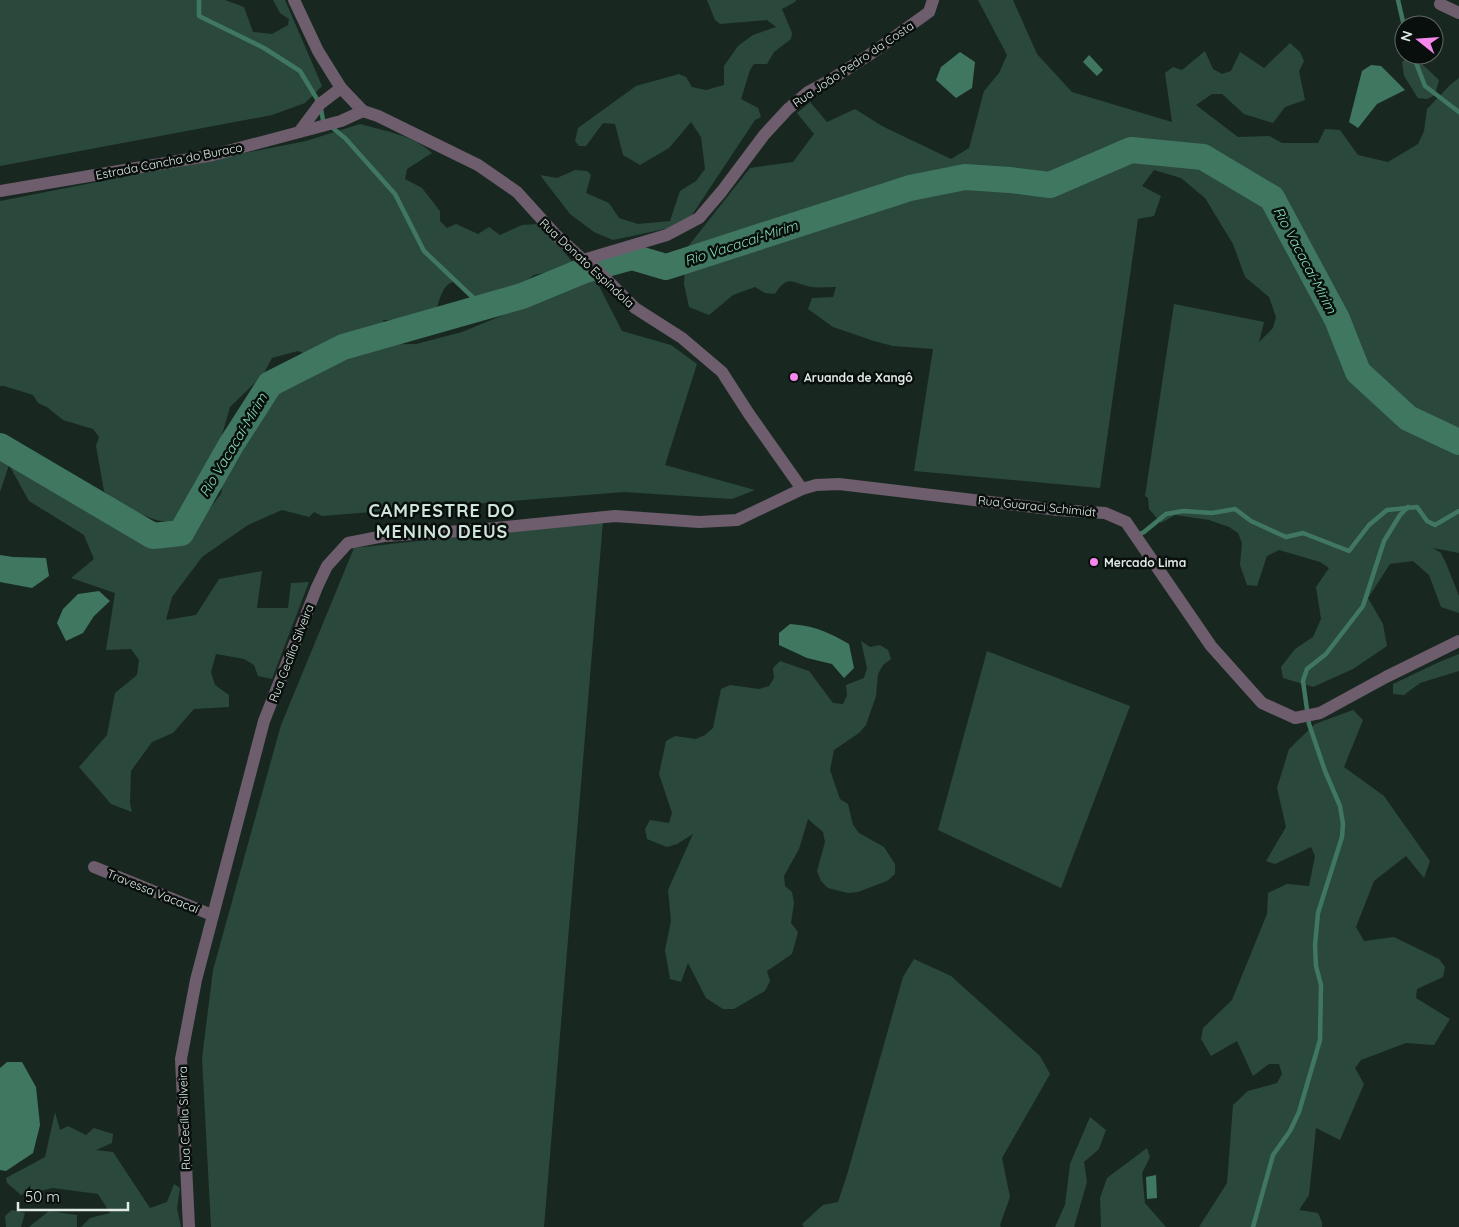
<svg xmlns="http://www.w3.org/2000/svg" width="1459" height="1227" viewBox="0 0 1459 1227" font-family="Quicksand,sans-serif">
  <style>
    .green { fill: #2b483c }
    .water { fill: #407761 }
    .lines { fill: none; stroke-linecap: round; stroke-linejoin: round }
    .stream { stroke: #407761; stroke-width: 4.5 }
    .river { stroke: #407761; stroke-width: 26 }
    .street { stroke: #6e5d6c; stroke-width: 12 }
    .poi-dot { fill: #f688ed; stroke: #080f0c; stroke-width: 2 }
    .labels { text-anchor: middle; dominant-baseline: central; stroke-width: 5; stroke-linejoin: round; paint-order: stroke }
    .street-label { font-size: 12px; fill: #e1ebe6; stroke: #080f0c }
    .poi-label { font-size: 12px; font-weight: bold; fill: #e1ebe6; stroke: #080f0c; text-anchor: start }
    .water-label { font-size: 14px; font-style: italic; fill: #86ddb9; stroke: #080f0c }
    .district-label { font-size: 18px; font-weight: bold; letter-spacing: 1px; fill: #cfe4da; stroke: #080f0c }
  </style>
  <rect width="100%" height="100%" fill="#182821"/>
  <g class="green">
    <path d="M0,0H225L244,7L253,32L272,34L288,25L289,19L280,13L273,0H285L322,86L305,103L272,115L0,166Z"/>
    <path d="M707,0H796L795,2L782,9L792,33L791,39L774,52L767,64H754L750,70L741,99L758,108L761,117L755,120L690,218L679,226L613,240L594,232L570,214L540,175L557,178L575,170L587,171L591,175L586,193L609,203L619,218L638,224L670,221L680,191L696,181L705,169L701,137L691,122L669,148L640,165L623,155L615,124L603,123L586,146H579L575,141L578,128L636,86L679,74L686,77L692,87L706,90L724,85V66L738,46L753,35L776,27L767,20L720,24L715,20Z"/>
    <path d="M978,0H1013L1037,54L1072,92L1172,122L1165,73L1173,67L1182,70L1205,51L1213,69L1222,74L1231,71L1240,52L1264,68L1290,43L1300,52L1304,61L1299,71L1305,100L1285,107L1273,123L1244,114L1222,94H1212L1196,105L1238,137L1269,136L1282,143H1318L1325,129L1340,130L1358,155L1388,162L1418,144L1424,131L1427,109L1450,85L1459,78V553L1433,548L1441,553L1446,563L1459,596V613L1441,607L1429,575L1413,561L1390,564L1368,598L1383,624L1387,646L1353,669L1313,687L1283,678L1281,667L1295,649L1313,637L1321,619L1316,587L1329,568L1320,562L1279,550L1267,556L1257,586L1247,585L1240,565L1242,543L1238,533L1229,527L1209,520L1175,515L1161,523L1149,509L1148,498L1145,496L1174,304L1264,322L1259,342L1273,328L1276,317L1269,297L1245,277L1233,244L1205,198L1181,178L1154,170L1142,186L1161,196L1154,216L1138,219L1100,488L914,471L933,349L893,346L874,341L833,327L808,309L812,298L833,297L836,287C829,287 820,288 812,287C794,285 789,272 775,294L765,293L755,287L733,295L709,315L689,307L684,284L686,249L750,168L793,162L814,134L797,113L810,102L827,122L855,109L882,126L951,159L969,148L984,91L999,73L1007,55Z"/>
    <path d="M1410,55H1417L1422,64L1439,80L1435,95L1427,99L1418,98L1404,76L1402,62Z"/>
    <path d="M360,124C385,131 413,135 432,153L407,169L405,179L422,188L440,211V221L447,228L456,224L478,234L489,227L500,235L522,225L540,224L576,266L534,275L512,292L488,300H478L457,281C443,282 441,297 437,307L415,321L383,320L387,330L373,337L344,334L303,353L298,351L272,358L263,375L230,407L218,449L209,473L192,505L173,523L156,520L118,505L104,491L96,446L99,437L93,429L63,420L47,407L38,403L33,395L4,386H0V201L306,141Z"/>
    <path d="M593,278L599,286L622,331L671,345L697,364L665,465L755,490L732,499L624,492L322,516L314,512L309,517L282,510L248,525L202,557L172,597L166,620L196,615L219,579L262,571L257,608H288L291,583L309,582L272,679L258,676L254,665L244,659L216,654L211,672L215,685L229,695V707L194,709L173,733L152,742L131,771L130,803L132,812L111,804L79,767L107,735L115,693L137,675L139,660L131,649L106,650L115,593L71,578L94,559L84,535L29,501L9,465L0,492V436L9,437L80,490L172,540L187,537L221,494L228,453L279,374L349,339L359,345L416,344L462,332L545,298L553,296L574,285Z"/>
    <path d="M603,521L544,1227H211L202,1058L213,970L281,725L354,548Z"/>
    <path d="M861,641L870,647L880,645L888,650L891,659L883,665L878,674L876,696L866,725L859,733L834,750L830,770L840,799L848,804L853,825L859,833L884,847L895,864V874L887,881L858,892L848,893L828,888L821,881L817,871L825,842L823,832L808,819L799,849L784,876L785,886L792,892L794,903L791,923L798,932L792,954L767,971L770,981L765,991L734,1009H723L706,998L688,963L681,982L670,979L665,950L671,921L668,890L693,834L677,844L667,847L647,839L645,829L650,820L669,823L672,813L659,774L666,741L675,736L696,739L705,735L713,728L721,689L730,685L759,689L769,686L774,678L773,668L780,661L809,671L833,703L843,704L847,695L846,685L864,678L867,668Z"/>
    <path d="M987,651L1130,706L1061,888L938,830Z"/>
    <path d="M1459,654V671L1420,683L1404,695L1393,694V684L1439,662Z"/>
    <path d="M1353,710L1363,720L1344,767L1384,796L1430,861L1424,878L1406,856L1374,881L1356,927L1364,941L1394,937L1439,959L1445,967L1443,977L1417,989L1416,998L1450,1019L1434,1045L1406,1043L1361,1060L1355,1068L1364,1084L1340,1140L1316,1128L1309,1195L1299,1210L1318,1213L1322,1222V1227H1199L1227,1183L1233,1105L1248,1091L1277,1083L1282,1074L1279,1064H1269L1253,1076L1237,1041L1211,1056L1201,1039L1203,1028L1232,1000L1267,914L1268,893L1287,884L1309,886L1315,856L1311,847L1275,864L1266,861L1286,827L1277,788L1289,749L1315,724Z"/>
    <path d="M914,959L951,976L1040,1056L1050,1074L1002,1158L1010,1197L1000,1225L1001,1227H804L802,1224L823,1205L838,1202L847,1175L903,977Z"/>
    <path d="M55,1112L60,1130L68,1126L86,1135L94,1128L113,1134L112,1143L96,1150L113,1152L150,1208L167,1202L174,1184L180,1188L177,1208L181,1227H81L90,1218L110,1213L98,1194L53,1188L21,1195L7,1183L6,1178L45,1157Z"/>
    <path d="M1090,1117L1106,1130L1099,1149L1084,1162L1087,1182L1074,1227H1055L1065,1205L1070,1164Z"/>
    <path d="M1147,1148L1150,1157L1142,1173L1145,1203L1166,1227H1101L1100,1198L1107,1178Z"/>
    <path d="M12,1210L25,1213L21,1227H6L5,1216Z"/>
    <path d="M49,1211L77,1215V1227H29Z"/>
  </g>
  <g class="water">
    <path d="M960,52L975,62L972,88L956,98L936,80L941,67Z"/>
    <path d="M1089,55L1103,70L1097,76L1083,62Z"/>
    <path d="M1371,65L1381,66L1405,90L1377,104L1358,128L1349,122L1362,71Z"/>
    <path d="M0,555L13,557L46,558L49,576L32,588L0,582Z"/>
    <path d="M99,591L110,601L94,616L83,633L66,641L57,623L63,609L78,594Z"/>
    <path d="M790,624C815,626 828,632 849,644L854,668L844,678L832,664L807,658L779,645V633Z"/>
    <path d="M7,1062H22L36,1087L40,1125L33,1153L6,1171L0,1170V1068Z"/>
    <path d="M1156,1175L1157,1198L1147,1199L1146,1177Z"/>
  </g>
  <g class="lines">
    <g class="stream">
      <path d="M199,0V16L264,48L300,71L320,104L323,120L345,138L395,194L424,251L483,307"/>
      <path d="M1398,0L1404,26"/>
      <path d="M1413,55L1425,86L1459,112"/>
      <path d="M1138,535L1144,532L1166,514L1183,511L1212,513L1235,509L1251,521L1286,537L1303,533L1349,551L1369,525L1387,510L1417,507L1427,521L1435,525L1459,511"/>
      <path d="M1253,1227L1273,1155L1290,1131L1299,1112L1320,1040L1321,985L1316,966L1315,945L1318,913L1342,837L1343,824L1340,806L1325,771L1309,724L1303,681L1307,669L1326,654L1363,606L1384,541L1400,515L1408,507"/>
    </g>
    <path class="river" d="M0,446L153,536L181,533L231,445L270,384L343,347L522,296L585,270L632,257L666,267L910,188L965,177L1010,180L1050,185L1131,150L1203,157L1272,198L1337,319L1358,372L1408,418L1459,442"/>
    <g class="street">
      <path d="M294,0L318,51L341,88L363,111L378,116L478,165L517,192L556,235L583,260L593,266L635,308L682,338L722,372L749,414L802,489"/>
      <path d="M1440,4L1459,13"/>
      <path d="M299,132L320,104L341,88"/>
      <path d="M0,191L213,155L341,121L363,111"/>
      <path d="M583,260L667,235L699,218L722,191L764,135L788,109L808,92L832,79L872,53L929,12L933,0"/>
      <path d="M94,867L212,915"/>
      <path d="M189,1227L181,1059L196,980L264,721L317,587L327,566L348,543L384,536L476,530L615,516L699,522L737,520L802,489L816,485L839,484L1058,510L1105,513L1126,522L1211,646L1262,703L1295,718L1320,713L1386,677L1459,641"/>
    </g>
  </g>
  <g class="poi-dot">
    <circle cx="794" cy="377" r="5"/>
    <circle cx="1094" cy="562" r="5"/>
  </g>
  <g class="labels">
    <g class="street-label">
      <text transform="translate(853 64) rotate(-34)">Rua João Pedro da Costa</text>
      <text transform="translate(169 161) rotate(-11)">Estrada Cancha do Buraco</text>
      <text transform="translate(587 263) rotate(43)">Rua Donato Espíndola</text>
      <text transform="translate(1037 506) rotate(6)">Rua Guaraci Schimidt</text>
      <text transform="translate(291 653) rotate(-69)">Rua Cecília Silveira</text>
      <text transform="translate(153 891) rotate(22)">Travessa Vacacaí</text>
      <text transform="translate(184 1118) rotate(-92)">Rua Cecília Silveira</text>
    </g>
    <g class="poi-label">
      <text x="804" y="377">Aruanda de Xangô</text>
      <text x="1104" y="562">Mercado Lima</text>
    </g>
    <g class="water-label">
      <text transform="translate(741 243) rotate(-18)">Rio Vacacaí-Mirim</text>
      <text transform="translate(1305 260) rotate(62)">Rio Vacacaí-Mirim</text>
      <text transform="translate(233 445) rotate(-59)">Rio Vacacaí-Mirim</text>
    </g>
    <g class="district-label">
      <text x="442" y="510">CAMPESTRE DO<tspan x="442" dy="21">MENINO DEUS</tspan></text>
    </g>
  </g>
  <g transform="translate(1419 40) rotate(287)"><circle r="24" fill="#080f0c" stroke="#5f6763"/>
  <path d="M0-4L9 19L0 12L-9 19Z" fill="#f688ed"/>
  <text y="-8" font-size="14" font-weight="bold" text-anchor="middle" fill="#e1ebe6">N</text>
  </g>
  <path d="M18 1202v8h110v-8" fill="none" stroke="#e1ebe6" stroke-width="2.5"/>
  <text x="25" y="1202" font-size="15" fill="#e1ebe6" stroke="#080f0c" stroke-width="4" paint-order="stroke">50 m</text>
</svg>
